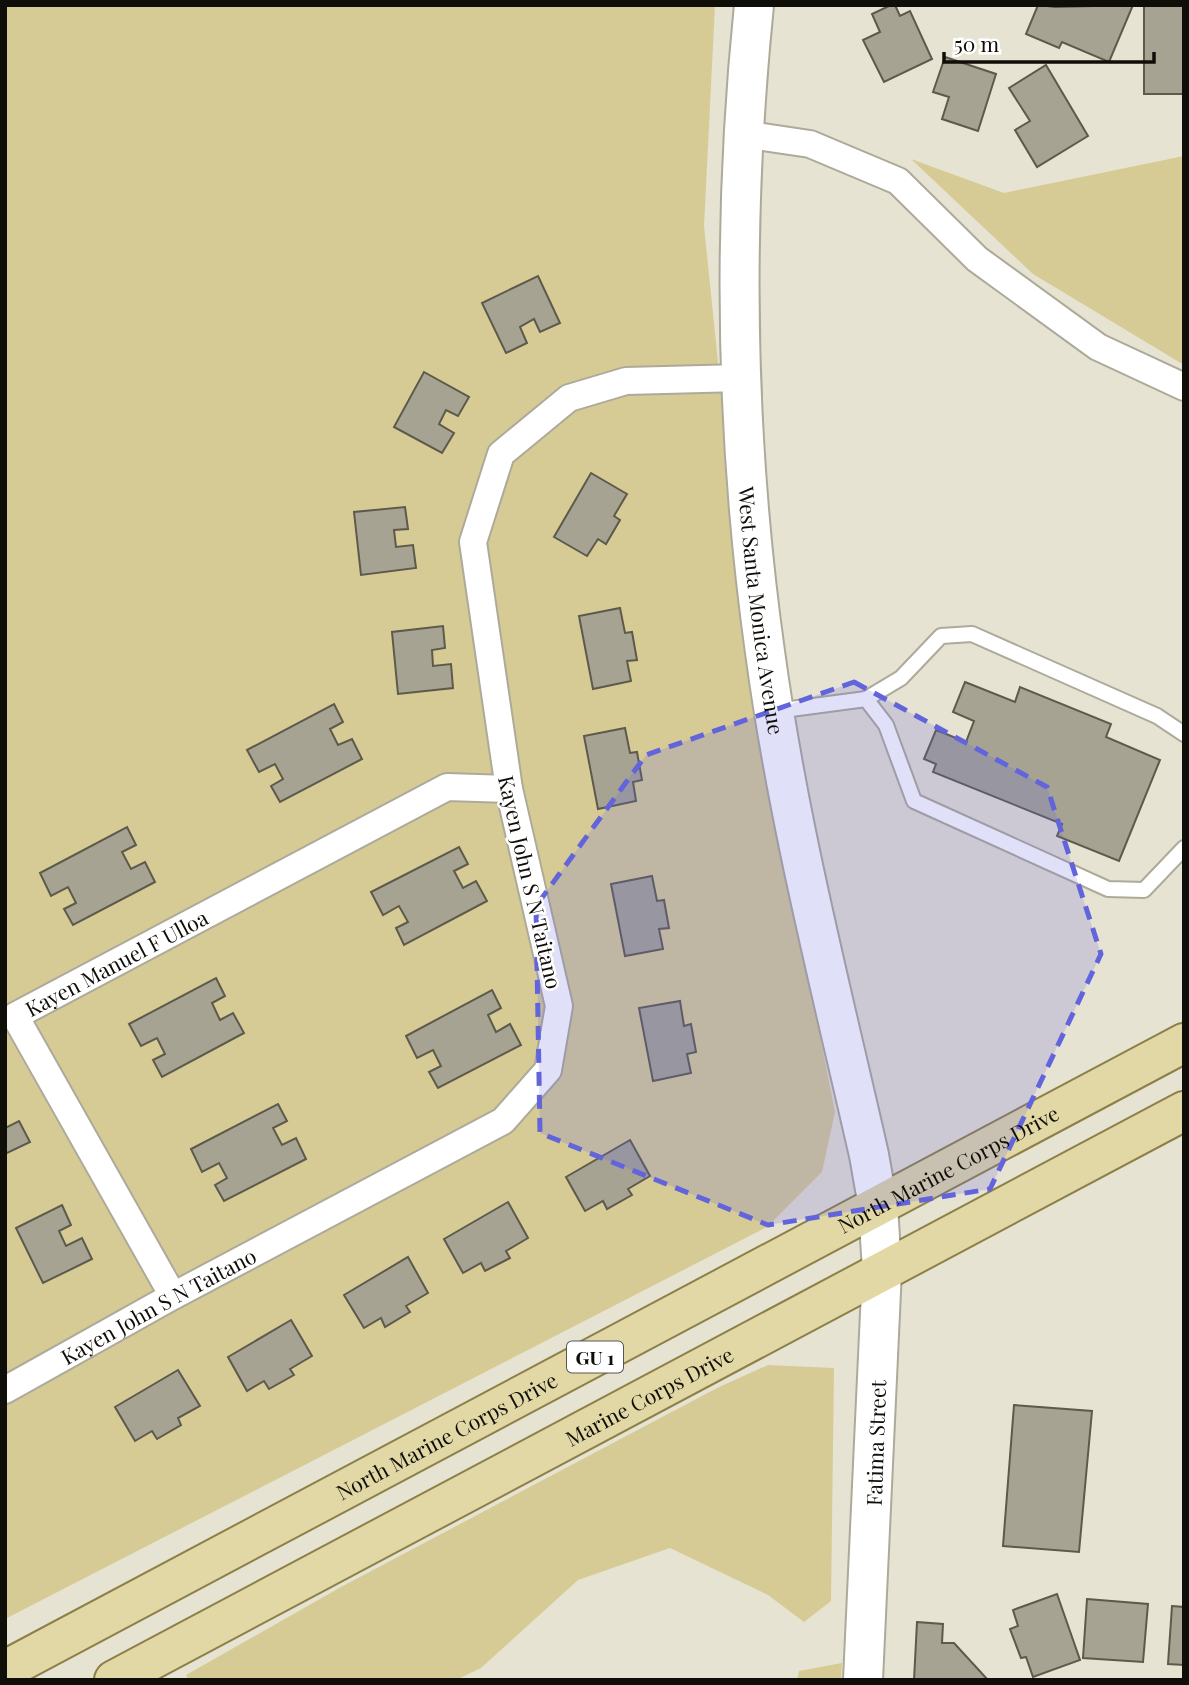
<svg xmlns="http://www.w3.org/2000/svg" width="1189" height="1685" viewBox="0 0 1189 1685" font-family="'Playfair Display',serif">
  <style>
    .green { fill: #d6cb95 }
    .building { fill: #a6a393; stroke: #5d5a4c; stroke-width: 2 }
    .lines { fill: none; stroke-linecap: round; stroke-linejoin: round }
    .lane-casing { stroke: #adaa9a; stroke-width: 18 }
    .street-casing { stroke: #adaa9a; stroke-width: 30 }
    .secondary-casing { stroke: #adaa9a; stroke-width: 42 }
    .primary-casing { stroke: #8c8048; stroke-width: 42 }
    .lane { stroke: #fff; stroke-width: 14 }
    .street { stroke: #fff; stroke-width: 26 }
    .secondary { stroke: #fff; stroke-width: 38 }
    .primary { stroke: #e2d8a6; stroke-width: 38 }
    .marked { fill: #6264dc; fill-opacity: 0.2; stroke: #6264dc; stroke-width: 5; stroke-dasharray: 14 9; stroke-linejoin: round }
    .labels { text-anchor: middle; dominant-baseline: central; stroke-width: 5; stroke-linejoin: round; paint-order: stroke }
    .shield { fill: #fff; stroke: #585653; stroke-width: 2 }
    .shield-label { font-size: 19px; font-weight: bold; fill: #100e09 }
    .street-label { font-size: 21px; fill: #100e09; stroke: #fff }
  </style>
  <rect width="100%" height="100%" fill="#e6e3d2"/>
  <g class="green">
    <path d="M5,5H715L704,226L752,693L835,1112L822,1172L767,1227L5,1619Z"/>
    <path d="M1184,156V365L1033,274L911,159L1004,193Z"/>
    <path d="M768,1365L834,1368L831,1601L804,1622L768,1595L670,1548L578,1580L481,1668L456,1680H189L186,1675L341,1587L717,1388Z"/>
    <path d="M842,1663L841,1680H797L799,1671Z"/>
  </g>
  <g class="building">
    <path d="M891,5H895L900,16L910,11L932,59L884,82L863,40L880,32L872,14Z"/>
    <path d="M1038,5L1055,7L1133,5L1109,62L1062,42L1059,48L1026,34Z"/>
    <rect x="1144" y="5" width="40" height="89"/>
    <path d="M945,57L996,74L978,131L942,119L949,97L933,92Z"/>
    <path d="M1046,65L1088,136L1037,167L1015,130L1030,121L1009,88Z"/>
    <path d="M538,276L560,323L540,332L534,319L520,327L527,343L506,353L482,303Z"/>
    <path d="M424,372L469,397L458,416L446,410L439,424L454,433L442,453L394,427Z"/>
    <path d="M591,473L627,494L614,516L620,520L606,544L598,539L587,556L554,537Z"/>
    <path d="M405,507L408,529L394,530L396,547L413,545L416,568L361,575L354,512Z"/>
    <path d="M620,608L625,633L632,632L637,660L627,661L631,681L593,689L579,616Z"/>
    <path d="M443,626L445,648L432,650L433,666L451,664L453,688L398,694L392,632Z"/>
    <path d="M965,682L1015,702L1020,687L1111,724L1106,737L1160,760L1119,861L1057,836L1062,824L933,772L936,764L924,759L936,730L966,742L974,721L953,712Z"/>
    <path d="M334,704L343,722L330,729L338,745L352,739L362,759L280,802L271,786L283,779L275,764L259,772L247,750Z"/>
    <path d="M625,728L630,753L637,752L642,780L633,782L636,801L598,809L584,736Z"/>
    <path d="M127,827L136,845L122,852L131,869L145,862L155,882L73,925L64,909L76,903L68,887L51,896L40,873Z"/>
    <path d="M459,847L468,864L454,871L463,888L476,881L487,901L404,945L396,928L408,922L399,906L383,915L371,892Z"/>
    <path d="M652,876L657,901L664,900L669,928L659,929L663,949L625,956L611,884Z"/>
    <path d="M216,978L225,996L212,1003L220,1020L233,1013L244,1033L162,1077L153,1060L165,1054L157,1038L141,1046L129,1024Z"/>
    <path d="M492,990L501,1008L488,1015L496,1032L510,1024L521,1045L438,1088L429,1072L441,1066L433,1050L417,1058L406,1036Z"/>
    <path d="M680,1001L684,1026L691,1024L696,1052L687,1054L691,1073L653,1081L639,1008Z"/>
    <path d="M278,1104L287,1121L273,1128L282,1145L296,1138L306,1159L224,1201L215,1185L227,1178L219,1163L202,1172L191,1149Z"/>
    <path d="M19,1121L30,1142L5,1154V1128Z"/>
    <path d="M630,1140L650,1176L628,1189L632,1195L607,1209L603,1201L585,1211L566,1177Z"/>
    <path d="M508,1202L528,1238L506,1251L510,1258L485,1271L481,1263L463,1273L444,1239Z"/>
    <path d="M62,1205L71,1225L59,1231L66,1246L82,1238L92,1259L43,1283L16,1228Z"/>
    <path d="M408,1257L428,1293L406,1306L410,1312L385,1327L381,1318L364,1328L344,1295Z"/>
    <path d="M291,1320L312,1356L290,1369L294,1375L269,1389L264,1381L247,1391L228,1357Z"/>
    <path d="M178,1370L200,1406L178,1418L181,1425L157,1439L152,1431L135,1441L115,1407Z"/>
    <path d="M1014,1405L1092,1411L1079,1552L1003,1546Z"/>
    <path d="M1057,1594L1080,1660L1033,1677L1026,1657L1021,1658L1010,1629L1018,1626L1013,1610Z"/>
    <path d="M1087,1599L1148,1604L1143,1662L1083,1658Z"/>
    <path d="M1172,1606L1184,1607V1665L1168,1664Z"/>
    <path d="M917,1622L943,1624L942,1643H954L988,1680H914Z"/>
  </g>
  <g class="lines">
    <g class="lane-casing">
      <g id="lane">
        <path d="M866,699L886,725L914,801L1108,889L1144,890L1184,848"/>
        <path d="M776,711L866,699L901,678L941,636L972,634L1157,716L1184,734"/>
      </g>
    </g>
    <g class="street-casing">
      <g id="street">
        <path d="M743,134L810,144L898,181L977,259L1098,347L1184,387"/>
        <path id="s1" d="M173,1296L15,1016L447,787L509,789"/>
        <path id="s2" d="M5,1390L173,1296L503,1121L548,1070L559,1006L509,789L473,542L501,454L569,398L626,381L741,378"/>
      </g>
    </g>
    <g class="secondary-casing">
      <g id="secondary">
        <path id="s3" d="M754,5C732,220 735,438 765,652C788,822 831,988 869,1155L878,1206L882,1270L863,1680"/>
      </g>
    </g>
    <g class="primary-casing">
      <g id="primary">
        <path id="s4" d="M5,1670L1184,1043"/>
        <path id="s5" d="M114,1680L1184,1111"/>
      </g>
    </g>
    <use href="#lane" class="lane"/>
    <use href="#street" class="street"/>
    <use href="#secondary" class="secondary"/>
    <use href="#primary" class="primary"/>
  </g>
  <path class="marked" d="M854,682L1047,787L1101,954L990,1189L768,1225L540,1133L536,906L646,755Z"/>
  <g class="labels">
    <rect class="shield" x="567" y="1341.5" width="56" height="31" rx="5"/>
    <g class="shield-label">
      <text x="595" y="1357">GU 1</text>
    </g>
    <g class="street-label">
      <text stroke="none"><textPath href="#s3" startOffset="607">West Santa Monica Avenue</textPath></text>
      <text transform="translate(531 882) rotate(77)">Kayen John S N Taitano</text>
      <text stroke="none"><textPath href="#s1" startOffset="436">Kayen Manuel F Ulloa</textPath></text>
      <text stroke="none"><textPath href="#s4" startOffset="1068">North Marine Corps Drive</textPath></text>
      <text stroke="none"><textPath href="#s2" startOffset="175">Kayen John S N Taitano</textPath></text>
      <text stroke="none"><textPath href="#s5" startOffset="606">Marine Corps Drive</textPath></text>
      <text stroke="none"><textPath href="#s4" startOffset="500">North Marine Corps Drive</textPath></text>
      <text transform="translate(875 1443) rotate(-88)">Fatima Street</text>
    </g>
  </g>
  <rect width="1189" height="1685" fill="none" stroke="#100e09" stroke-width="14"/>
  <path d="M944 52v10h210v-10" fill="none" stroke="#100e09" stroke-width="3.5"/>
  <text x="954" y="52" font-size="21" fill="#100e09" stroke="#ffffff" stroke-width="5" paint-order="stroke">50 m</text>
</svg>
